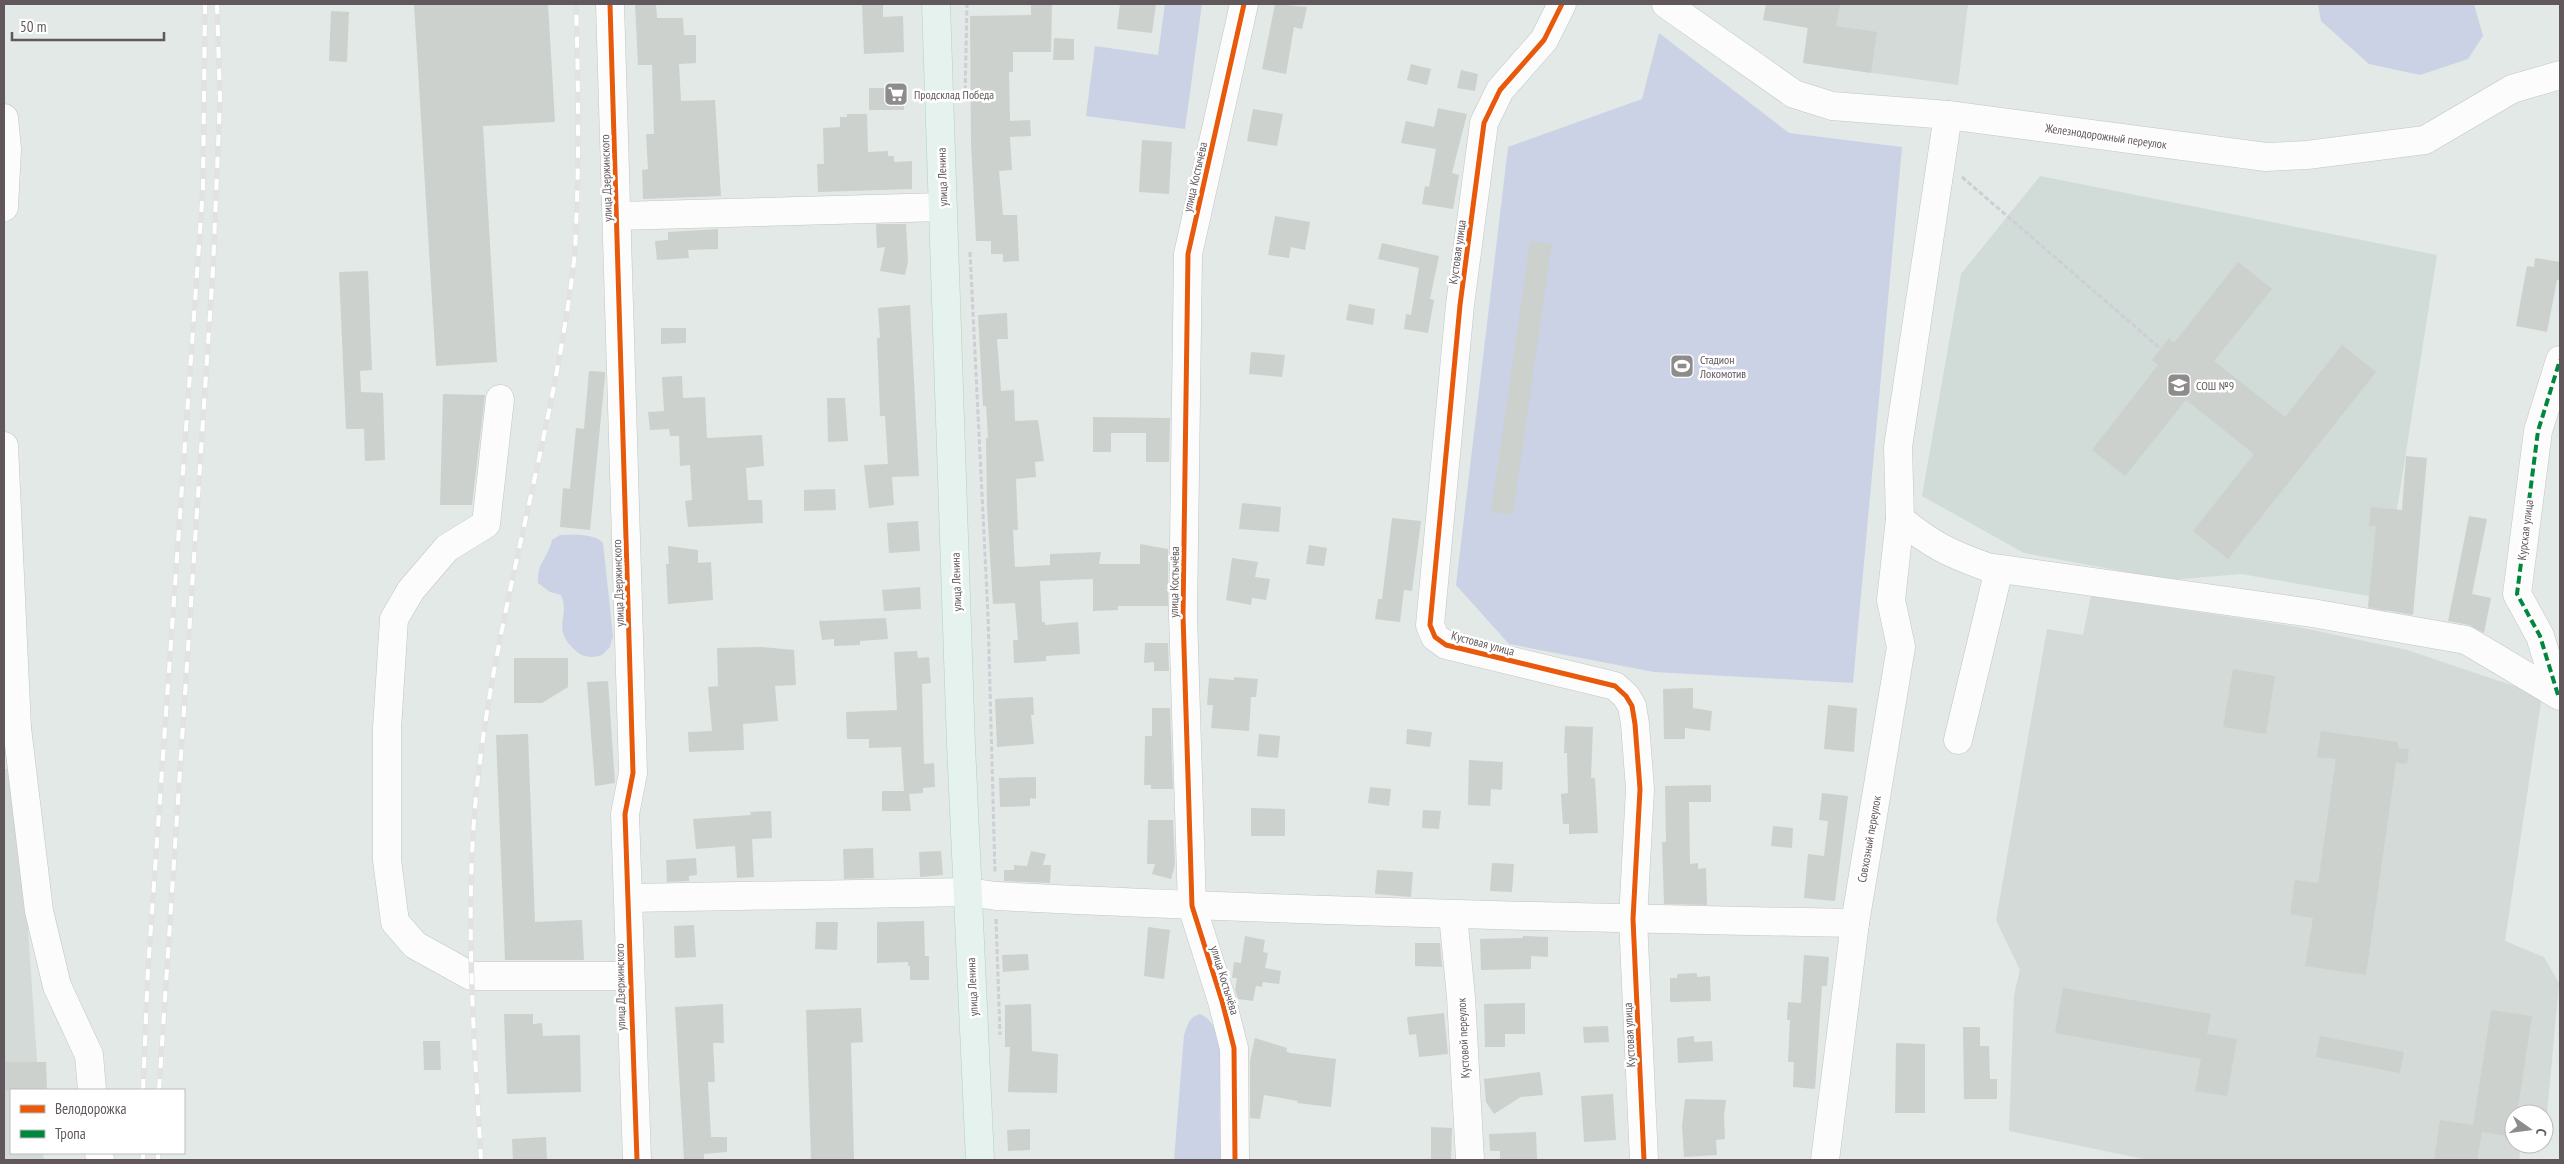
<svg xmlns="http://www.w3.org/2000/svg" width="2564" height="1164" viewBox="0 0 2564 1164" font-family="'PT Sans Narrow',sans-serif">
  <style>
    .industrial { fill: #d3dad7; fill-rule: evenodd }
    .education { fill: #d1dbd7 }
    .green { fill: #ccd2e5 }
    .building { fill: #ccd1ce }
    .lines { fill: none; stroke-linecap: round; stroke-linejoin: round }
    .minor-casing { stroke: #c3c5c4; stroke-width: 29 }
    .major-casing { stroke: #afd2c3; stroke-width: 29 }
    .path { stroke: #cfcdd5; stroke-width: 3; stroke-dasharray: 5 2.5; stroke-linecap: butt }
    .minor { stroke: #fbfcfb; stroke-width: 28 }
    .major { stroke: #e5f2ed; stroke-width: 28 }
    .rail-casing { stroke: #e1e2e2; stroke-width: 5.5 }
    .rail { stroke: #fff; stroke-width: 4; stroke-dasharray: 11; stroke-linecap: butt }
    .quiet { stroke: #00873e; stroke-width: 4; stroke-dasharray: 8 4; stroke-linecap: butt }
    .cycleway-casing { stroke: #fff; stroke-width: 8 }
    .cycleway { stroke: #e8590c; stroke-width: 5 }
    .labels { text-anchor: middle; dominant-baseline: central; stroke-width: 5; stroke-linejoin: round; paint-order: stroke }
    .poi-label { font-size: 12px; fill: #61585d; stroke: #fff; text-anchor: start }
    .street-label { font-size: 12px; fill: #61585d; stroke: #fff }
  </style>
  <rect width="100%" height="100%" fill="#e2e9e6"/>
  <g class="industrial">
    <path d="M1811,4H1968L1958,85L1803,63Z"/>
    <path d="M2091,596L2298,627L2407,650L2532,692L2541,702L2505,941L2544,957L2559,983L2544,1147L2521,1144L2519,1160H2148L2009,1131L2014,995L2020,970L1996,920L2047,629L2083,635ZM2514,1114H2544V1144H2514Z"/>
    <path d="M4,769H17L39,1090H11V1153H43L44,1160H4Z"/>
  </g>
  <path class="education" d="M2040,176L2437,255L2397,509L2386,616L2368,614L2369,596L2241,574L2170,580L2024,553L1922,496L1961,274Z"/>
  <g class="green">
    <path d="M1165,4H1202L1185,129L1086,116L1095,46L1158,55Z"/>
    <path d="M2318,4H2474L2483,36L2468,59L2420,75L2369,64L2321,21Z"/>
    <path d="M1659,33L1789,133L1902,147L1853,683L1654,672L1509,644L1456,585L1508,147L1642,99Z"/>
    <path d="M560,535C573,535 594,533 603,543L613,636L610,647L602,655C592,658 584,658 576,651C550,628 571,618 561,595L550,592L538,583C537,562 548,558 552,540Z"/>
    <path d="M1200,1014C1232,1027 1218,1095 1220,1122C1220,1135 1222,1147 1221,1160H1174L1184,1035C1188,1024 1189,1017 1200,1014Z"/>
  </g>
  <g class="building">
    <path d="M414,4H548L555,122L483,126L497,362L436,366Z"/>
    <path d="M635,4H656L657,18H683L684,35H696V63L679,64L681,101L715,100L721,196L643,199L642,170L648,169L646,134H654L652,65H638Z"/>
    <path d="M862,4H883V17L903,16L904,52L864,54Z"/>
    <path d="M1031,4H1052L1051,52H1013V72H1009L1010,121L1030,120L1031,136L1010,137L1012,170L999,171L1003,215H1017L1019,261L1003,262V254H991V241H976L971,143L970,16L1031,15Z"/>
    <path d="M1120,4H1156L1152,33L1117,29Z"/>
    <path d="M1275,4L1307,7L1302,29L1294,27L1286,74L1262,69Z"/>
    <path d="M1766,4H1840L1836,26L1877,32L1871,73L1803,63L1808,28L1763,20Z"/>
    <path d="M331,11L349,12L347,62L329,61Z"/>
    <path d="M1054,38L1074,39V60H1053Z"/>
    <path d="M1411,64L1431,69L1427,85L1407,80Z"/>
    <path d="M1461,70L1478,74L1475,91L1457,88Z"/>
    <path d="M869,88H903L904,110H869Z"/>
    <path d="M1438,108L1467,114L1452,173L1459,175L1453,209L1422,204L1425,186L1429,187L1436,149L1401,143L1406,121L1434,127Z"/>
    <path d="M1253,109L1283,114L1277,146L1247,141Z"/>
    <path d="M847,114H867L868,152L888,151V156H894V162L912,161V189L818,192L817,164H824L823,128L840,127V117H847Z"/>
    <path d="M1142,140L1172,142L1169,194L1139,192Z"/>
    <path d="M1275,216L1310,222L1305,250L1291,247L1289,258L1268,255Z"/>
    <path d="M876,224H906L908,262L905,275L880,271L885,247L877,248Z"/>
    <path d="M718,229V249L688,250L689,258L657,260L655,241L668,240V232Z"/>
    <path d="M1530,241L1552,244L1513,515L1491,512Z"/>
    <path d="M1382,243L1439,256L1430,299L1434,300L1428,333L1404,329L1406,314L1411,315L1419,268L1378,259Z"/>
    <path d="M2535,258L2560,262V280H2557L2547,332L2516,326L2527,266L2534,267Z"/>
    <path d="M2238,262L2272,289L2214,361L2285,417L2342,345L2376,372L2228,559L2193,531L2254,454L2186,400L2125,476L2092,450L2158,365L2152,360L2169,338L2174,343Z"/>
    <path d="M368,271L372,370L360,371L361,392L383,393L385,460L365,461L364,429H346L339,272Z"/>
    <path d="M1349,304L1375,309L1373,325L1346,320Z"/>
    <path d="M910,305L919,476L892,477L894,505L869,508L864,465L888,464L885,416H880L877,338H880L878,308Z"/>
    <path d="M1007,313L1008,339H997L1001,391L1014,390L1015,421L1038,420L1044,461L1035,462L1036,477L1016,479L1018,530H1013L1015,567L1050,565V554L1101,552L1099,564H1140V544L1168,549V606H1118V610L1093,611V579L1040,581L1042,622H1045V625L1078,622L1080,654L1046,656V661L1014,663L1013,640H1018L1015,603L993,604L987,507L986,438H988L986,406H983L978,315Z"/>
    <path d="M661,328H686V343L661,344Z"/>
    <path d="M1251,352L1285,355L1282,377L1249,374Z"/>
    <path d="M589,371L605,372V376L590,530L560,527L563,488L570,489L576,428L584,429Z"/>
    <path d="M682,376L683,398L705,397L707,438L762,435L764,466L746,468L748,500H762L763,523L688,527L685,501L692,500L690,465L680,466L679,436H670L669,429L650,430L648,412L664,411L662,377Z"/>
    <path d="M443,394L485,395L472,505H440Z"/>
    <path d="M827,398H845L848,441L828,442Z"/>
    <path d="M1093,417L1170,418L1169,462H1146V433H1111V452H1093Z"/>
    <path d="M2406,456L2427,458L2413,615L2368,607L2376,526H2369L2371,507L2402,510Z"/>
    <path d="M835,489L836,510L804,511V490Z"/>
    <path d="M1242,503L1281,507L1279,532L1239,529Z"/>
    <path d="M2469,516L2487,519L2472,594L2491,598L2484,633L2469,625L2448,621Z"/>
    <path d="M1392,518L1421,521L1412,591L1404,590L1400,622L1375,619L1378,599H1382Z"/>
    <path d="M918,521L920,551L889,553L887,523Z"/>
    <path d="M1309,545L1327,548L1324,566L1306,564Z"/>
    <path d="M668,546L698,550V563L711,562L713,600L668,604L666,564H669Z"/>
    <path d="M1232,558L1258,562L1255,577L1270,579L1266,600L1252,598L1251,605L1226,600Z"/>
    <path d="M920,587L921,609L884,611L882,590Z"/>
    <path d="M886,618L888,639L860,641V645L834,646V639L822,640L819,621Z"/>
    <path d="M1145,643H1168L1169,671H1154V662L1144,663Z"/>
    <path d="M762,647L794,650L796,685L775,686L778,721L743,724L744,750L689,752L688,732L712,731L708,687L718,686L717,648Z"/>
    <path d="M917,651L918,658L929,657L931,683L922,684L924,764L934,763L935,787L923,788V793L909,794L911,811H882V791H904L901,747L869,748V739H847L846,712L897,710L894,652Z"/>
    <path d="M514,658H568V687L542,703H514Z"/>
    <path d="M2233,669L2275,676L2266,734L2223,727Z"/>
    <path d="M1234,677L1258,679L1256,697H1251L1249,731L1211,728L1213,705H1207L1209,678L1234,680Z"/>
    <path d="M608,681L615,783L595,786L587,682Z"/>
    <path d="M1693,688V708L1712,711L1710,731L1685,728V739H1664L1663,689Z"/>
    <path d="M1033,697L1034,715H1031L1034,744L997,747L995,699Z"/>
    <path d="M1828,705L1857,708L1854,752L1824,749Z"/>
    <path d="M1152,708H1170L1173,789H1151V785H1144L1145,736H1152Z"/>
    <path d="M1565,726L1593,727L1591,778H1595L1598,833L1569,834V824H1563L1561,794L1568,793L1567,753H1564Z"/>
    <path d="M1407,729L1432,732L1430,747L1406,744Z"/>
    <path d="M2321,731L2398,742V748L2409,749L2407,764L2396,763L2366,975L2305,966L2313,918L2290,914L2295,880L2318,883L2336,759L2317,757Z"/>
    <path d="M528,734L535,922L582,920L584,960H505L496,735Z"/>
    <path d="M1259,734L1280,736L1278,758L1257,756Z"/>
    <path d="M1469,760L1503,762L1502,790L1491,789L1490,806L1468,805Z"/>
    <path d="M1036,777V799L1030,798V806L1000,807L999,778Z"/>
    <path d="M1711,785V802H1689L1690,864L1698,863V869L1706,868L1707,905L1664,904L1662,842H1666L1665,786Z"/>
    <path d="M1370,787L1391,789L1389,806L1368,803Z"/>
    <path d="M1822,793L1848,796L1835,901L1804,898L1808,854L1824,856L1828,821L1819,820Z"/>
    <path d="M1251,808L1285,809V836H1251Z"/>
    <path d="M1423,810L1441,811L1439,829L1422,828Z"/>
    <path d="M771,811L772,838L752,839L754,877L737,878L735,846L696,849L693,819L751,815L750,812Z"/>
    <path d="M1148,820H1173L1175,864L1171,879L1152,874L1155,864H1147Z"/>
    <path d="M1773,826L1793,828L1792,848L1771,846Z"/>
    <path d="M873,848L874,878L844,879L843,849Z"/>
    <path d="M941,851L943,875L920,877L919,852Z"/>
    <path d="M1031,851L1046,854L1043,865H1051L1050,883L1004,881V870H1014V865L1027,866Z"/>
    <path d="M696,858L697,875L689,876V881L667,882L666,860Z"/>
    <path d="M1492,863L1514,864L1512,892L1490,891Z"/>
    <path d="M1377,870L1413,872L1411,897L1375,894Z"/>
    <path d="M924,921L925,956H929V980H910V966H908V962L877,963V922Z"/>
    <path d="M816,922H838L837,950L815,949Z"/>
    <path d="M694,925L696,957L675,958L674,926Z"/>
    <path d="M1148,927L1170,930L1164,979L1144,976Z"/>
    <path d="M1245,936L1265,940L1263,952L1268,953L1265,968L1281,971L1279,984L1263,982L1262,987L1256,986L1253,1001L1238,999L1235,990L1237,978H1232L1234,962L1241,963Z"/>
    <path d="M1523,936L1548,937V957L1531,956V969L1481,970L1480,939L1523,938Z"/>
    <path d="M1415,943H1440L1442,967L1415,966Z"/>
    <path d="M1028,954L1029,970L1003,972L1002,955Z"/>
    <path d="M1804,955L1829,957L1827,986H1822L1815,1089L1793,1087L1794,1062H1788L1790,1020H1787L1788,1002L1801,1003Z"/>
    <path d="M1697,973V977L1710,976L1711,1001L1670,1002V978H1677V974Z"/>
    <path d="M2063,988L2211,1014L2207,1034L2237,1039L2227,1096L2195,1091L2201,1059L2055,1033Z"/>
    <path d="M1525,1003V1034H1505V1047H1485L1484,1004Z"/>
    <path d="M723,1004L724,1043H713L715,1082H708L711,1137H727V1152L704,1154V1160H684L675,1007Z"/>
    <path d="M1031,1004L1032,1051L1058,1054L1057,1093L1008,1092L1010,1047H1005V1005Z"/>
    <path d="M861,1008L863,1042L851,1043L854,1160H811L806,1010Z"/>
    <path d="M2491,1010L2532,1016L2517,1114H2514V1137L2482,1132L2477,1160H2434L2440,1120L2473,1125Z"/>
    <path d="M1444,1013L1448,1054L1419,1057L1416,1034L1409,1035L1407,1017Z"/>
    <path d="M504,1014H533V1024L542,1023L543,1036L580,1035L581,1092L507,1094Z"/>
    <path d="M1608,1026L1609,1042L1584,1043L1583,1027Z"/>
    <path d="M1963,1027H1980V1046H1989L1990,1079H1997V1099H1964Z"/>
    <path d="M1694,1036V1042L1712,1041L1713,1061L1678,1063L1677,1038Z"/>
    <path d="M2320,1036L2404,1052L2400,1073L2316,1057Z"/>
    <path d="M1255,1038L1287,1048L1286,1051L1290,1053L1336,1059L1331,1107L1297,1103L1298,1101L1264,1095L1260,1119L1250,1118V1060Z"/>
    <path d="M423,1041H440L441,1070H424Z"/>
    <path d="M1896,1043L1925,1044V1113H1895Z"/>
    <path d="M4,1062H46L47,1090H4Z"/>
    <path d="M1540,1072L1543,1095L1521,1097L1494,1114L1486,1102L1484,1079Z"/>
    <path d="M1613,1094L1616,1140L1584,1142L1581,1096Z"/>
    <path d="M1685,1099L1726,1100L1724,1115L1725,1139L1716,1140L1717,1155L1684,1157L1682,1126Z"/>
    <path d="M1431,1127L1452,1128L1451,1160H1431Z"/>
    <path d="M1030,1129V1150L1008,1151L1007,1130Z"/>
    <path d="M1536,1132L1537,1160H1500V1151H1490L1489,1134Z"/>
    <path d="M546,1137L547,1160H513L512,1139Z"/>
  </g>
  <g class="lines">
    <g class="minor-casing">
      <g id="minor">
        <path d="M610,4L633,773L625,814L637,1160"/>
        <path d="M1562,4L1544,40L1500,90L1484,123L1460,305L1430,625L1435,637L1446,645L1615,686L1626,696L1632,706L1635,724L1640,789L1633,919L1644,1160"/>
        <path d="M1666,4L1794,94L1832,106L1948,115L2266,157L2307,155L2425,140L2512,89L2560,75"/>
        <path d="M1948,115L1898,447L1900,519C1932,545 1948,553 1987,567L2312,613L2466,640L2560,696"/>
        <path d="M4,118L7,149L4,207"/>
        <path d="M618,216L942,207"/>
        <path d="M500,399L486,524L447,548L411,590L394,619L387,728V860L395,922L415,945L471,976H629"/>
        <path d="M4,446L17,728L4,729"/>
        <path d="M2558,695L2540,636L2517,594L2538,431L2560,360"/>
        <path d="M17,728L39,911L57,986L89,1055L92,1090"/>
        <path d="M1958,740L1999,569"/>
        <path d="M629,898L968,892L996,896C1282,911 1568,918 1855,923"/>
        <path d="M1453,915L1461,997L1470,1160"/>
        <path d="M99,1153L100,1160"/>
        <path d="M1235,1160L1234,1048L1222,1001L1192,906L1183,615L1188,254L1244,4"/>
        <path d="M1825,1160L1855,923L1901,647L1891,600L1900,519"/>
      </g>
    </g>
    <g class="major-casing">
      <path id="major" d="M936,4L961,745L980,1160"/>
    </g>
    <g class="path">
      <path d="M965,98L967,4"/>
      <path d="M1962,177L2161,349"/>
      <path d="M970,252L988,615L995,872"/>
      <path d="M996,919L1000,1035"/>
    </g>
    <use href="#minor" class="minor"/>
    <use href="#major" class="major"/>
    <g class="rail-casing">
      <g id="rail">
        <path d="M143,1090L148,969L203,188L205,4"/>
        <path d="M159,1090L213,268L220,99L217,4"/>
        <path d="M143,1153V1160"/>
        <path d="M158,1160V1153"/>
        <path d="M481,1160C474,1036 464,910 477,786C496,608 553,438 574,261C576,242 576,222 577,203C579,136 578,70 576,4"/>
      </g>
    </g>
    <use href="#rail" class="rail"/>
    <path class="quiet" d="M2558,695L2540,636L2517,594L2538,431L2560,360"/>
    <g class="cycleway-casing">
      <g id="cycleway">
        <path d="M610,4L633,773L625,814L637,1160"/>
        <path d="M1562,4L1544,40L1500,90L1484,123L1460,305L1430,625L1435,637L1446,645L1615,686L1626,696L1632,706L1635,724L1640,789L1633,919L1644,1160"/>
        <path d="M1235,1160L1234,1048L1222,1001L1192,906L1183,615L1188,254L1244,4"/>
      </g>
    </g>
    <use href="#cycleway" class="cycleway"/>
  </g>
  <defs>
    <g id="supermarket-square" transform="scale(1.25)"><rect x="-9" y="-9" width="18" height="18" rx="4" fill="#8e8b8d" stroke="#fff"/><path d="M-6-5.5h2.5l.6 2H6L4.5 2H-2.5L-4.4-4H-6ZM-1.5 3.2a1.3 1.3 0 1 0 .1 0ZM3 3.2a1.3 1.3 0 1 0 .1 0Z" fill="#fff"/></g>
    <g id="stadium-square" transform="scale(1.25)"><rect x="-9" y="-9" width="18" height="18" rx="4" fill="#8e8b8d" stroke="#fff"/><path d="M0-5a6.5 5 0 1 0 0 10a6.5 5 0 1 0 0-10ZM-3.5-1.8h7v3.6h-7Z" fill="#fff"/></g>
    <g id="school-square" transform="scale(1.25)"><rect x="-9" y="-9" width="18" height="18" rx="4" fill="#8e8b8d" stroke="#fff"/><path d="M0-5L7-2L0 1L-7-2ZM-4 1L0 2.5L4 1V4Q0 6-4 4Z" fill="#fff"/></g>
  </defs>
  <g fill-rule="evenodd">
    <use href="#supermarket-square" x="896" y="94"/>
    <use href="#stadium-square" x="1682" y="366"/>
    <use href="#school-square" x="2179" y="385"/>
  </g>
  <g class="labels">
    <g class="poi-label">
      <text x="914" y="94">Продсклад Победа</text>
      <text x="1700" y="359">Стадион<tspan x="1700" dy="14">Локомотив</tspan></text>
      <text x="2196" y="385">СОШ №9</text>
    </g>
    <g class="street-label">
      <text transform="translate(2106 136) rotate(8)">Железнодорожный переулок</text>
      <text transform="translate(942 177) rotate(-92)">улица Ленина</text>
      <text transform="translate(1195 177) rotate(-77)">улица Костычёва</text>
      <text transform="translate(606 178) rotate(-92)">улица Дзержинского</text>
      <text transform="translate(1457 252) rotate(-82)">Кустовая улица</text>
      <text transform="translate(2525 530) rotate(-83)">Курская улица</text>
      <text transform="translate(956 582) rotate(-92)">улица Ленина</text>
      <text transform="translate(1174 582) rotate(-89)">улица Костычёва</text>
      <text transform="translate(618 583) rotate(-92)">улица Дзержинского</text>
      <text transform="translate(1483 643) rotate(15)">Кустовая улица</text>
      <text transform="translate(1869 839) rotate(-80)">Совхозный переулок</text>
      <text transform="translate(1225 980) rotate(73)">улица Костычёва</text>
      <text transform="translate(620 987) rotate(-91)">улица Дзержинского</text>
      <text transform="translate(972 987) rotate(-93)">улица Ленина</text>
      <text transform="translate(1629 1035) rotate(-93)">Кустовая улица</text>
      <text transform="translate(1463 1038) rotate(-93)">Кустовой переулок</text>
    </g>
  </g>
  <rect width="2564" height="1164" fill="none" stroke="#61585d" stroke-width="10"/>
  <rect x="10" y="1089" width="175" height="65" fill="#ffffff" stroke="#c0bcbe"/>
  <rect x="20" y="1105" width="25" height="8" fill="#e8590c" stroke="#c0bcbe"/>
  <text x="55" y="1114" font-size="15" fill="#61585d">Велодорожка</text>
  <rect x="20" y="1130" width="25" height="8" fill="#00873e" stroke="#c0bcbe"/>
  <text x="55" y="1139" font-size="15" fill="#61585d">Тропа</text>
  <g transform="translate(2529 1129) rotate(104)"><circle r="24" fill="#ffffff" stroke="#c0bcbe"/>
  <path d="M0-4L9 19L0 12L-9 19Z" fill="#8e8b8d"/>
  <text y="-8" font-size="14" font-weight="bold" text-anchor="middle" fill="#61585d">С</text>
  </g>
  <path d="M12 32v8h152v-8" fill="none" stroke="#61585d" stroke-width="2.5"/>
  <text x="20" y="32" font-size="15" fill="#61585d" stroke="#ffffff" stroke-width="4" paint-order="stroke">50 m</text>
</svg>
